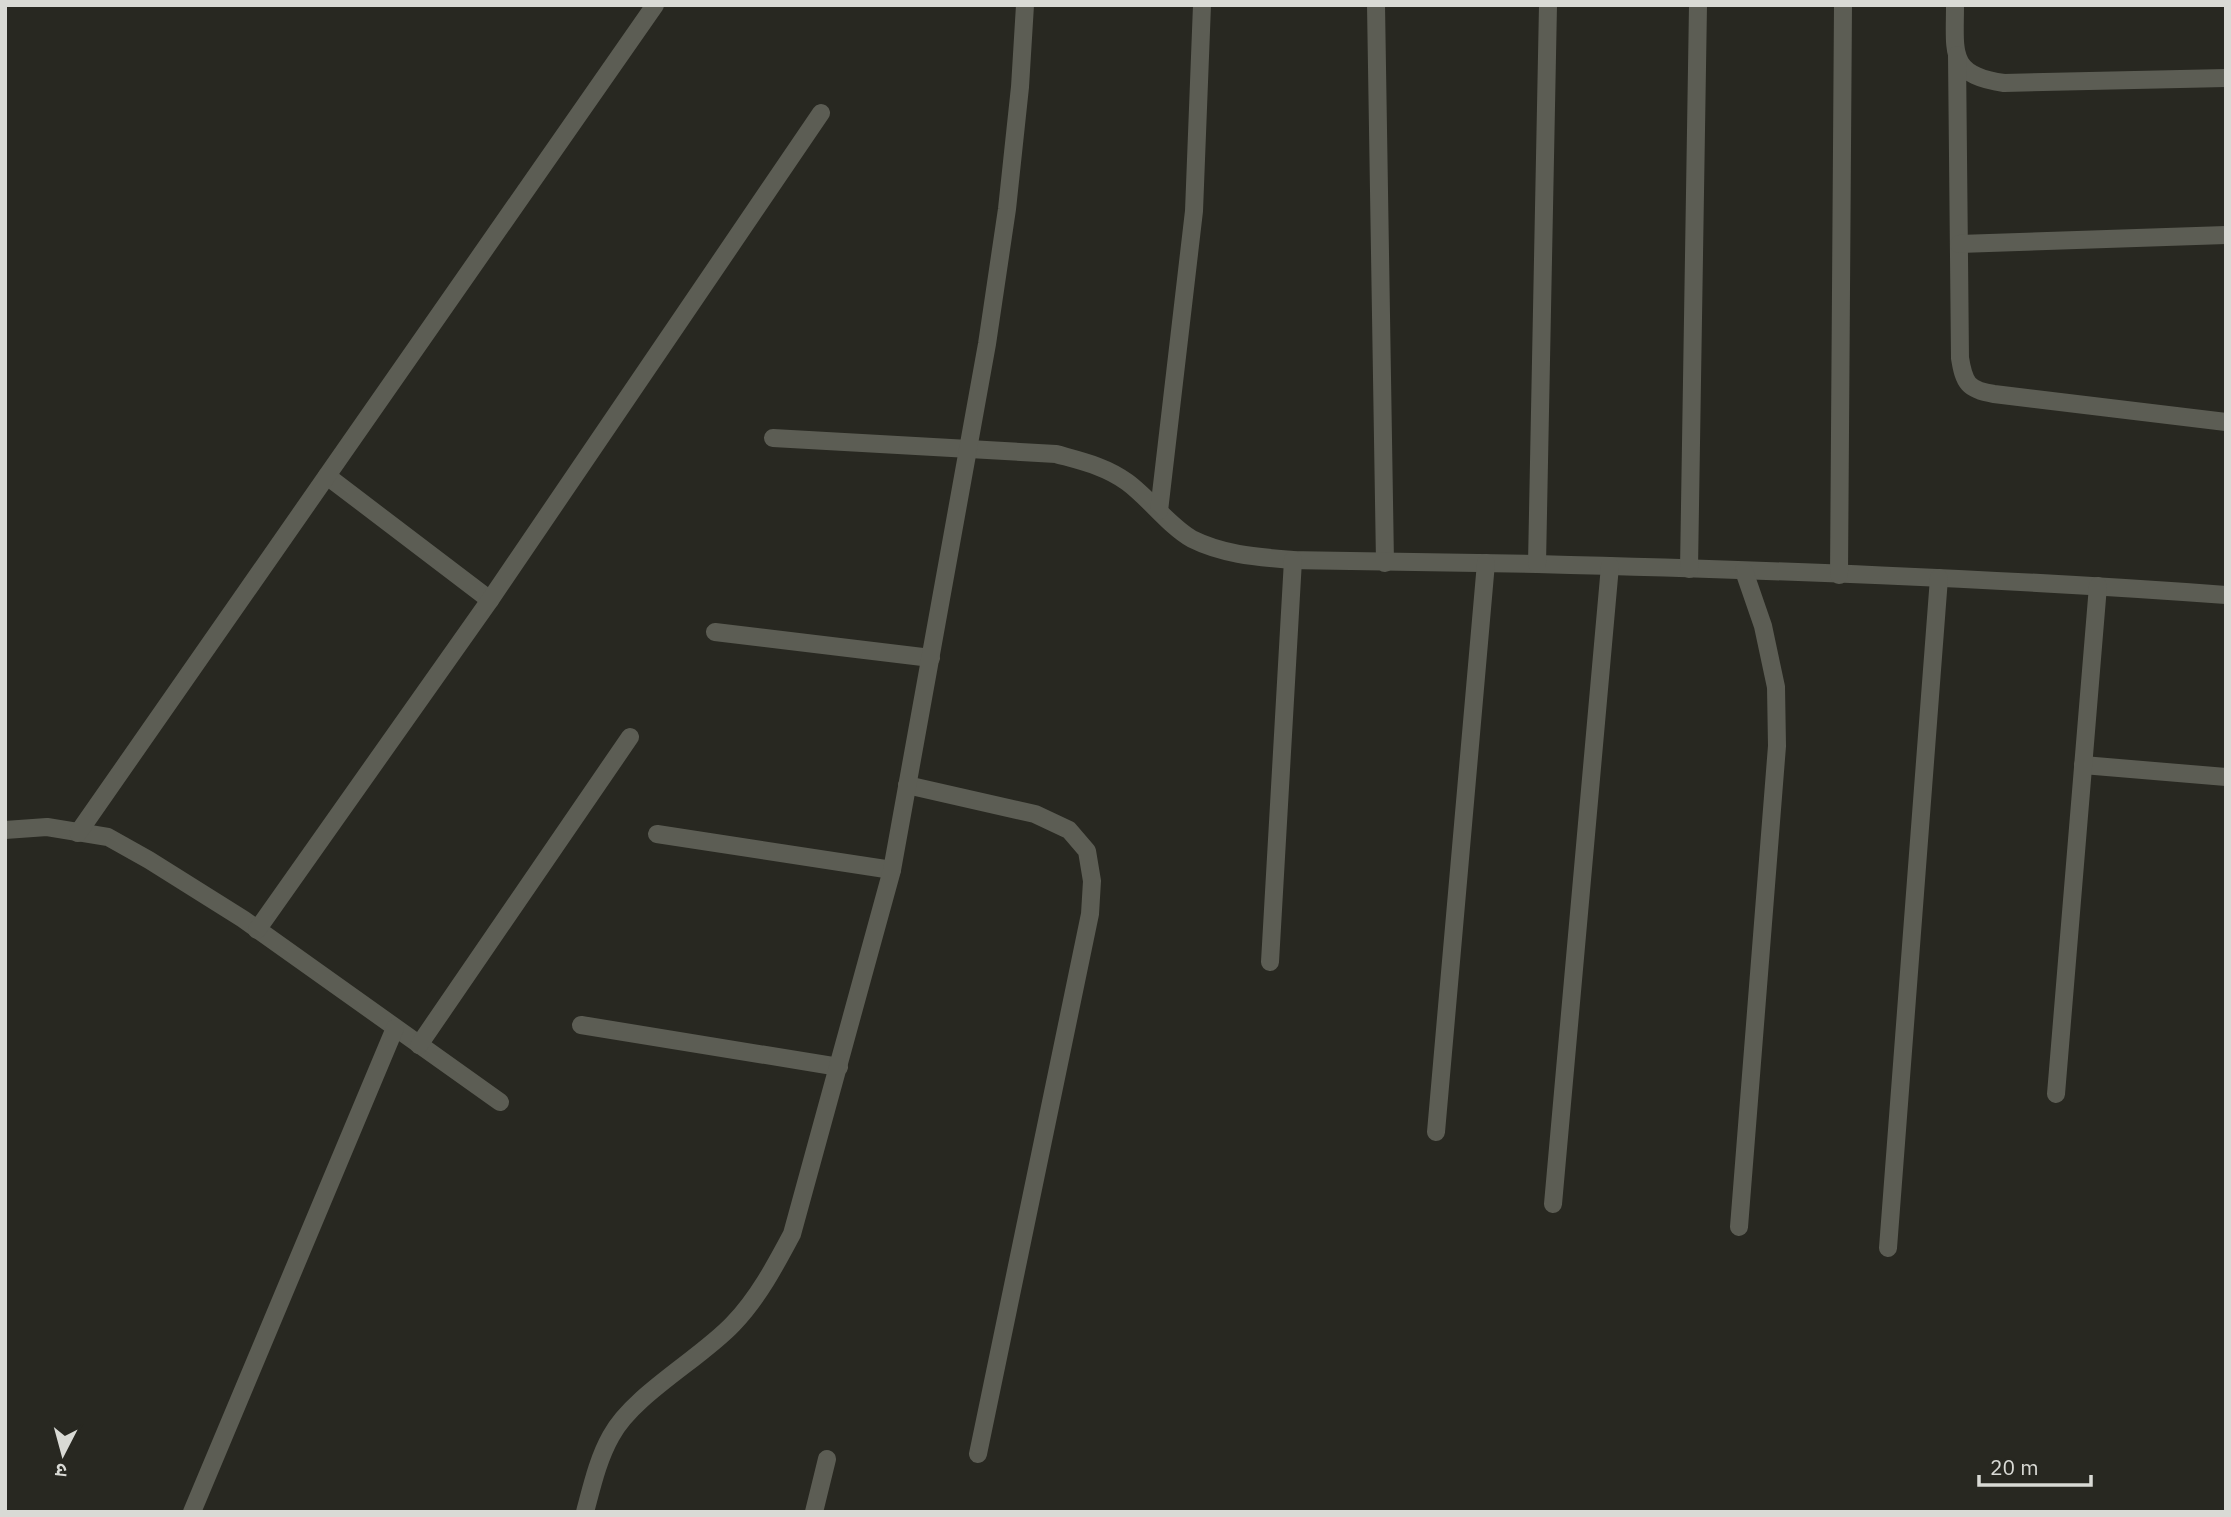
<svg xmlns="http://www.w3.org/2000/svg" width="2231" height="1517" viewBox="0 0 2231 1517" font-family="'IBM Plex Sans','Noto Sans Devanagari',sans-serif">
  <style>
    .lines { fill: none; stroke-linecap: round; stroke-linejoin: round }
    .minor { stroke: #5c5d54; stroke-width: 18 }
  </style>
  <rect width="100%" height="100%" fill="#282821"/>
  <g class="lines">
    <g class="minor">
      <path d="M1376,5L1385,563"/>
      <path d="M1955,5C1955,53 1948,75 2004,83L2226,78"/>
      <path d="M1957,55L1960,358C1964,383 1968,390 1994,394L2226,422"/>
      <path d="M1959,244L2226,235"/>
      <path d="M773,438L1056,454C1081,461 1105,466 1127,482C1149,498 1169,526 1192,539C1224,555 1258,557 1293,560C1374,562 1455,562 1537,564C1766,570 1997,578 2226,595"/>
      <path d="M327,476L490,600"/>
      <path d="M1159,511L1194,211L1202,5"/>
      <path d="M1537,564L1548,5"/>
      <path d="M1689,569L1698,5"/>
      <path d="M1839,575L1843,5"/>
      <path d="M715,632L931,658"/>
      <path d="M2083,765L2226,777"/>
      <path d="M907,785L1035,814L1069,830L1087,851L1092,881L1090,914L978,1454"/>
      <path d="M5,830L47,827L108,837L149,860L243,919L500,1102"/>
      <path d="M78,833L655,5"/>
      <path d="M657,834L892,870"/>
      <path d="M257,930L490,600L821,113"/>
      <path d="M1270,962L1293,560"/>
      <path d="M581,1025L839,1067"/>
      <path d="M419,1045L630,737"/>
      <path d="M2056,1094L2098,586"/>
      <path d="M1436,1132L1486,563"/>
      <path d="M1553,1204L1610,566"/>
      <path d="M1739,1227L1777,746L1776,687L1763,626L1744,571"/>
      <path d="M1888,1248L1939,578"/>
      <path d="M192,1512L395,1028"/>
      <path d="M585,1512C592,1486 598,1459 611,1436C633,1395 700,1359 733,1324C758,1298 775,1266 792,1234L892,870L987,344L1007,209L1020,87L1025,5"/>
      <path d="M814,1512L827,1459"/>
    </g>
  </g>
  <rect width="2231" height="1517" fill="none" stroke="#d9dad5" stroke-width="14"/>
  <g transform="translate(63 1454) rotate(186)" stroke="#282821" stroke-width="5" paint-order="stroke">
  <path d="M0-5L12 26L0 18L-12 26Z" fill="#d9dad5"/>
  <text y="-10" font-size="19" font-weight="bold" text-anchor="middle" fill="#d9dad5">उ</text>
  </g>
  <path d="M1979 1475v10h112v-10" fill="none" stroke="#d9dad5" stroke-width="3.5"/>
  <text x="1990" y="1475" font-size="21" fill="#d9dad5" stroke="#282821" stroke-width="5" paint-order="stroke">20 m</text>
</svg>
